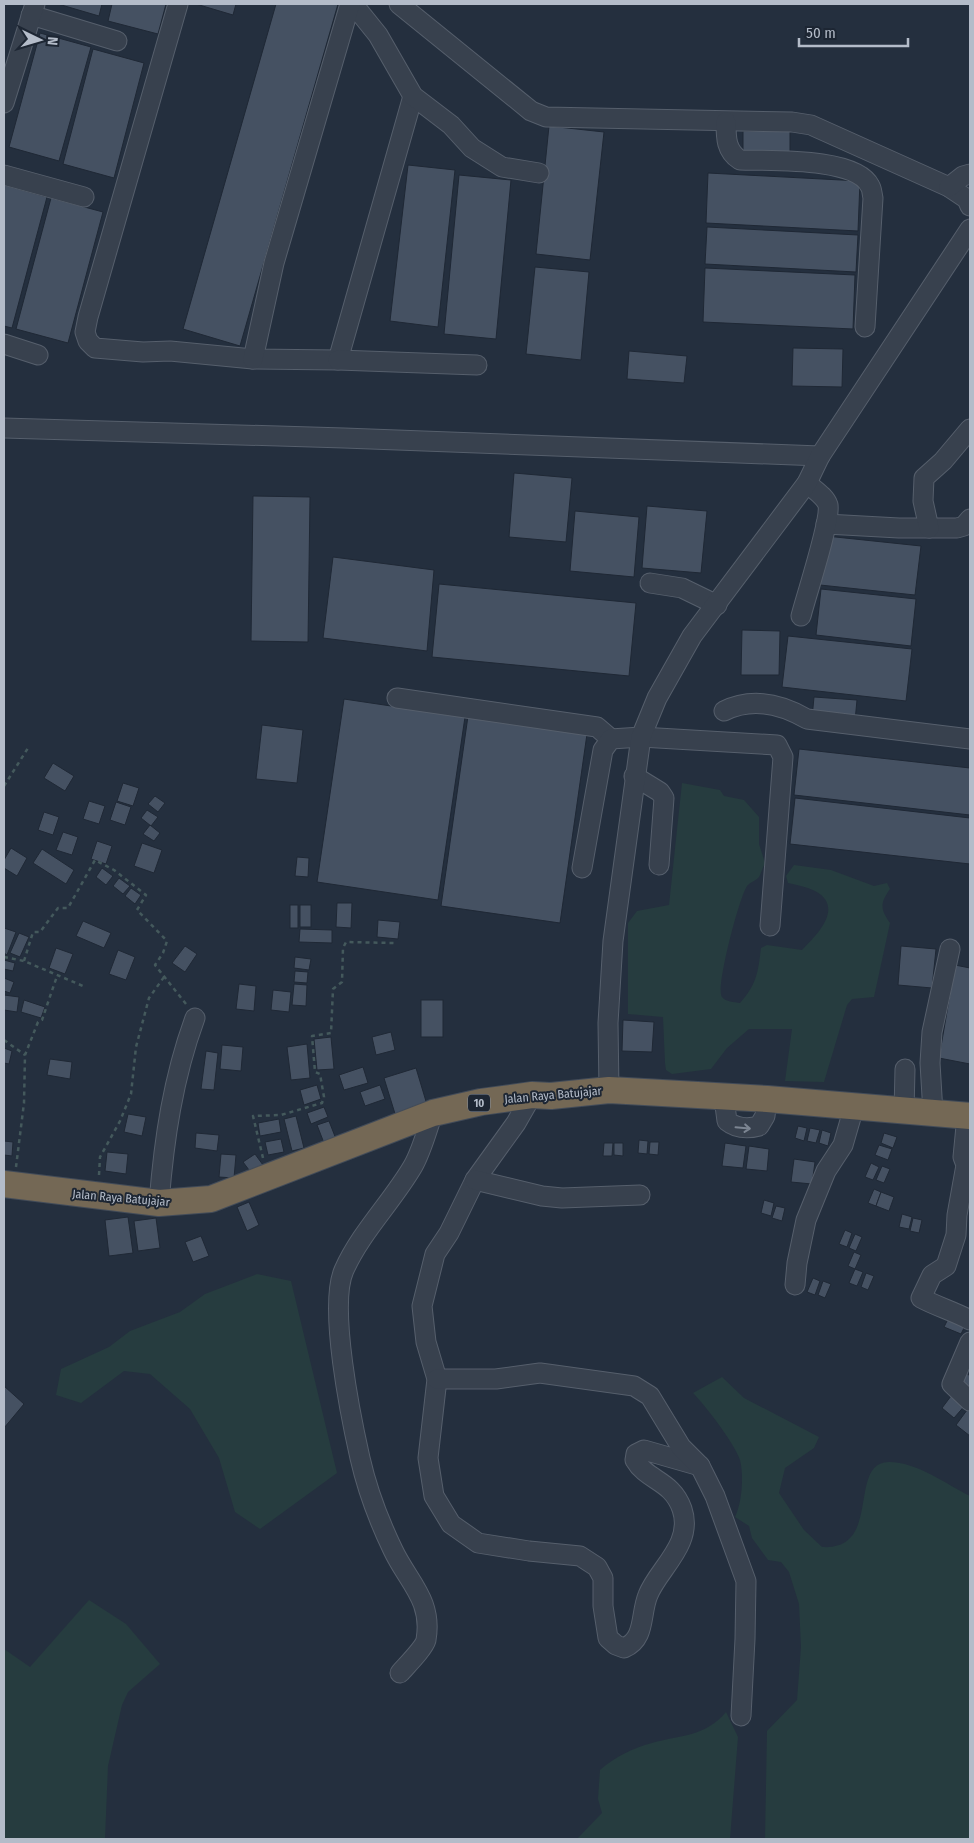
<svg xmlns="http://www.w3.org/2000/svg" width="974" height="1843" viewBox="0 0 974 1843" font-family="'Fira Sans Condensed',sans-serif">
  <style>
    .green { fill: #263c3f }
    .building { fill: #455162; stroke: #1f2835 }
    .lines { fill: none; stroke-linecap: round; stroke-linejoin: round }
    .minor-casing { stroke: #565f6c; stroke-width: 21 }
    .highway-casing { stroke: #434c59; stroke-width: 28 }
    .path { stroke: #44595c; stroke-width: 2.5; stroke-dasharray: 4 4; stroke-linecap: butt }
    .minor { stroke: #38414e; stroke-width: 19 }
    .highway { stroke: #746855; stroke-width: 26 }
    .oneway { stroke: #7c8592 }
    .labels { text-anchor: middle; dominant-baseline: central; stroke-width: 4; stroke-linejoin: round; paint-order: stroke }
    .shield { fill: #1d2633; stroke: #878f9c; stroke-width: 1 }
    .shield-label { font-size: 11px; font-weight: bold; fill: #b4bcc9 }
    .street-label { font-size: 12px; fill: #b4bcc9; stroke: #1d2633 }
  </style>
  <rect width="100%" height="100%" fill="#242f3e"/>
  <g class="green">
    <path d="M682,783L720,790L724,796L744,800L759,817V844L765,863C763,867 761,873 759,877C756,881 750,882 747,886C739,898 715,990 722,997C726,1002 734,1002 740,1003C757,984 758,972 761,948L767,945L802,950C817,935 845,907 815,891C807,887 797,885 788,883L786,876L794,865L831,870L874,886L887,883L890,889C880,903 880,909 890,923L874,997L852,999L847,1005L824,1082L785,1081L792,1029H749L727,1048L711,1069L672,1074L666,1070L665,1063L663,1017L628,1014V923L637,911L669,905Z"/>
    <path d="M257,1274L291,1281L337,1473L260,1529L235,1512L219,1458L190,1409L150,1374L124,1371L81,1403L56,1395L61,1369L109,1347L130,1331L180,1312L205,1294Z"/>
    <path d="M722,1377L744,1398L819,1437L814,1448L785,1468L779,1493L804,1530L822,1547C883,1551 847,1462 889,1462C917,1462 946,1484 970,1496V1839H765L767,1731L797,1700L801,1647L799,1604L789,1572L781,1562L768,1560L752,1538L749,1526L735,1517C742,1502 744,1476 740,1460C735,1444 705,1405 693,1393Z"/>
    <path d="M89,1600L126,1624L160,1664L128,1692L122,1705L108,1766L105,1839H4V1649L30,1667Z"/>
    <path d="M726,1712L738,1737L730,1839H577L602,1813L598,1799L600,1770C615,1757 633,1748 652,1743C680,1735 705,1737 726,1712Z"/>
  </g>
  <g class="building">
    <path d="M58,4H102L99,16Z"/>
    <path d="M112,4H166L158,34L108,21Z"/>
    <path d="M196,4H236L233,15Z"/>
    <path d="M276,4H338L240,346L183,329Z"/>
    <path d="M40,33L91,47L59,161L9,147Z"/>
    <path d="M93,49L144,63L114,178L63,164Z"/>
    <path d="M549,126L604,132L590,260L536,254Z"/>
    <rect x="743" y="131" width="47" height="24"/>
    <path d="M408,165L455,170L438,327L390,321Z"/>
    <path d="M708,173L860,181L858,231L706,223Z"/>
    <path d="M459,175L511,180L496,339L444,334Z"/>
    <path d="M4,185L47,197L12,328L4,326Z"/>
    <path d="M51,198L103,212L68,343L16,329Z"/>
    <path d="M707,227L858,235L856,272L705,264Z"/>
    <path d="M535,267L589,272L581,360L526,354Z"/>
    <path d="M705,268L855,275L853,329L703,322Z"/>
    <path d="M793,348L843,349L842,387L792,386Z"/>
    <path d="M629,351L687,356L684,383L627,379Z"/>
    <path d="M514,473L572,478L566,542L509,537Z"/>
    <path d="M253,496L310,497L308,642L251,641Z"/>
    <path d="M647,506L707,511L701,573L642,568Z"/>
    <path d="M575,511L639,517L634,577L570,571Z"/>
    <path d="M826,536L921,546L915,595L820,585Z"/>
    <path d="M333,557L434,570L427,651L323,638Z"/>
    <path d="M439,584L636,603L629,676L432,657Z"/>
    <path d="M821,589L916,599L911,646L816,635Z"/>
    <path d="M742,630L780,631L779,675H741Z"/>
    <path d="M788,636L912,649L906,701L782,687Z"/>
    <path d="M814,697L857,700L855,721L812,718Z"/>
    <path d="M344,699L465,717L438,900L317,882Z"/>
    <path d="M468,716L587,734L560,923L441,906Z"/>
    <path d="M262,725L303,730L297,783L256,779Z"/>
    <path d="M799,749L970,768V815L794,795Z"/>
    <path d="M53,763L74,776L65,791L44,778Z"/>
    <path d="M123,783L139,788L133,806L117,801Z"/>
    <path d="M155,796L165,803L158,812L148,804Z"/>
    <path d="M795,798L970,818V864L790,844Z"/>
    <path d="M89,801L105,806L99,824L83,819Z"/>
    <path d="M116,802L131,807L125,825L110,820Z"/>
    <path d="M147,810L158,817L151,826L141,818Z"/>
    <path d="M44,812L59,817L53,835L38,830Z"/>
    <path d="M150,825L160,833L154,841L143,834Z"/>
    <path d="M63,832L78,837L72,855L56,850Z"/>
    <path d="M97,841L112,846L106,864L91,859Z"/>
    <path d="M142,843L162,850L154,873L134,866Z"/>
    <path d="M11,848L27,858L17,876L4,868V860Z"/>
    <path d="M42,849L74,870L66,884L33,863Z"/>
    <path d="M297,857L309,858L308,877L295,876Z"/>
    <path d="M102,868L113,876L106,885L96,877Z"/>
    <path d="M119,878L130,886L123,894L113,886Z"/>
    <path d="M131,888L141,895L135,904L125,896Z"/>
    <path d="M337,903H352L351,928L336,927Z"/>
    <rect x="290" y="905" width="8" height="23"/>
    <rect x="300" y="905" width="11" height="22"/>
    <path d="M378,920L400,922L398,939L377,937Z"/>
    <path d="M83,921L111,933L104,948L76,936Z"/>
    <path d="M4,928L16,932L7,955L4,953Z"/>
    <path d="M300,929L332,930V943L299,942Z"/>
    <path d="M19,933L29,937L20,957L10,953Z"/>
    <path d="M185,946L197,954L185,972L172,963Z"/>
    <path d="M901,946L936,949L932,988L898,985Z"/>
    <path d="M56,948L73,954L65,974L49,968Z"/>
    <path d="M118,950L135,957L126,980L109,974Z"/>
    <path d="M295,957L311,959L309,970L294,968Z"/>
    <path d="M4,960L15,963L13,971L4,969Z"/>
    <path d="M955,965L970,968V1064L939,1058Z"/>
    <path d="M295,971L308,972L307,983L294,982Z"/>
    <path d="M4,978L14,982L10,993L4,991Z"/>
    <path d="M239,984L256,986L254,1011L236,1009Z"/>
    <path d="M294,984L307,985L306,1006L292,1005Z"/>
    <path d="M273,990L291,992L289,1012L271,1010Z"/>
    <path d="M4,995L19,997L17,1012L4,1010Z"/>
    <path d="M24,1000L45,1007L41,1018L21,1012Z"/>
    <rect x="421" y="1000" width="22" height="37"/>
    <path d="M623,1020L654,1022L652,1052L622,1051Z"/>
    <path d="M391,1032L395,1050L376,1055L372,1037Z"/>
    <path d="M331,1037L334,1069L317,1070L314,1039Z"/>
    <path d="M307,1044L310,1078L291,1080L287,1047Z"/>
    <path d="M222,1045L243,1047L241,1071L220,1069Z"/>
    <path d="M4,1048L12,1051L9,1064L4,1063Z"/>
    <path d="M206,1051L218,1053L214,1090L201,1089Z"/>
    <path d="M50,1059L72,1062L70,1079L47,1075Z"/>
    <path d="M363,1067L368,1083L344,1090L339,1075Z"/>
    <path d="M416,1068L428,1108L396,1117L384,1078Z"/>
    <path d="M317,1085L321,1099L304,1105L300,1090Z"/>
    <path d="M380,1085L385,1099L365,1106L360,1092Z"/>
    <path d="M324,1107L328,1117L311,1124L307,1113Z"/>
    <path d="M128,1114L146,1117L142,1136L124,1132Z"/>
    <path d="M296,1116L304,1148L292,1151L284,1119Z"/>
    <path d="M279,1119L281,1132L260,1136L258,1123Z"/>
    <path d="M329,1121L336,1139L324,1143L317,1125Z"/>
    <path d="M798,1126L807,1128L804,1141L795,1138Z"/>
    <path d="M810,1128L820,1130L816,1143L807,1141Z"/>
    <path d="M822,1130L831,1133L828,1146L819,1143Z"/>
    <path d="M196,1133L219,1135L217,1151L195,1148Z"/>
    <path d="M884,1133L897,1137L893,1148L881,1143Z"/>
    <path d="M281,1139L284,1152L268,1155L265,1142Z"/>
    <path d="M639,1140L648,1141L647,1154L638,1153Z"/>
    <path d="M4,1141L13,1142L12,1156L4,1155Z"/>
    <path d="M650,1142H659L658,1155L649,1154Z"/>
    <path d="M604,1143H613L612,1156H603Z"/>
    <path d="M614,1143H623V1156L614,1155Z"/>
    <path d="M725,1143L746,1146L743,1168L722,1166Z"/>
    <path d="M879,1145L892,1149L888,1160L875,1155Z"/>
    <path d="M749,1146L769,1149L767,1171L746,1169Z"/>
    <path d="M107,1152L128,1154L126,1174L105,1171Z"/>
    <path d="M221,1154L236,1155L234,1178L219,1177Z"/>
    <path d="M255,1154L263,1165L252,1174L243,1162Z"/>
    <path d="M794,1159L815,1162L812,1184L791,1182Z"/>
    <path d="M871,1163L879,1167L873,1180L865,1177Z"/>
    <path d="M882,1166L890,1169L884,1183L876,1180Z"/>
    <path d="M874,1189L881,1192L876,1206L868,1203Z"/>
    <path d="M881,1192L894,1197L889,1211L876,1206Z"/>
    <path d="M764,1200L774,1203L771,1216L761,1213Z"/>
    <path d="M249,1202L259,1225L247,1231L237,1207Z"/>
    <path d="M776,1206L785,1208L782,1221L772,1218Z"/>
    <path d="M902,1214L912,1217L909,1229L899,1227Z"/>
    <path d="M128,1217L133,1253L109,1256L105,1220Z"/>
    <path d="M156,1218L160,1248L138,1251L134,1221Z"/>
    <path d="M913,1218L922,1220L919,1233L910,1231Z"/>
    <path d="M845,1230L852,1233L847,1247L839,1244Z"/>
    <path d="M855,1234L862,1237L856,1251L849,1248Z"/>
    <path d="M201,1236L209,1256L193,1262L185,1242Z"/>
    <path d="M854,1252L861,1255L855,1269L848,1266Z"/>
    <path d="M855,1269L863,1272L857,1286L849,1283Z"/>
    <path d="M866,1273L874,1276L868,1290L861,1287Z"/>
    <path d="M813,1278L820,1281L815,1295L807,1292Z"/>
    <path d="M823,1281L831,1284L825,1298L818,1295Z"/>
    <path d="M951,1313L968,1320L961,1334L944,1327Z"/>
    <path d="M964,1371L970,1376V1394L955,1383Z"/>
    <path d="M4,1386L24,1404L4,1428Z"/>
    <path d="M954,1392L967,1403L954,1418L942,1408Z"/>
    <path d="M970,1406V1436L956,1425Z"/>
  </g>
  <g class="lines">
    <g class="minor-casing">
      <g id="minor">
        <path d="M178,4L88,317L85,332L88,341L95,348L143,352L170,351L253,359L338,360L413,96"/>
        <path d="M353,4L378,35L413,96L451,125L472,148L502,167L539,173"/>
        <path d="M399,4L531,111L546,117L792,122L811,125L949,187L967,199L970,206"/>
        <path d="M31,15L117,41"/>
        <path d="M4,103L35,4"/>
        <path d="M726,122C726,138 726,151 740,160C769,161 856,157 870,186C872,189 872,194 873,198L865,327"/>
        <path d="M4,175L84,197"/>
        <path d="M949,187L963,176L970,174"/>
        <path d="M4,344L38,355"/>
        <path d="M253,359L274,263L350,4"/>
        <path d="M338,360L477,365"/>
        <path d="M4,428L344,438L820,456"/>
        <path d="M826,524L899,528H957L964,526L970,519"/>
        <path d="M929,528L923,501L924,478L943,461L970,429"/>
        <path d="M650,583L682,588L717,605"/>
        <path d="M801,616C806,596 831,521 828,505C825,496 813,489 807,483"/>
        <path d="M397,698L597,727L611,739"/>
        <path d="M724,711C752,697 781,704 807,719L970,739"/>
        <path d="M634,776L660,792L664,798L659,865"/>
        <path d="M582,868L603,750L611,739L641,737L777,745L783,757L770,926"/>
        <path d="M609,1090L608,1023L613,941L641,737L657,698L692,636L807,483L820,456L970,229"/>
        <path d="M532,1095L516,1123L475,1180L449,1233L435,1254L422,1306L426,1342L437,1379L428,1458L434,1496L451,1524L478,1543L529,1551L580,1556L597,1567L603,1578V1606L608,1638L616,1645L624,1648C646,1639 640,1614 648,1595C658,1569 694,1544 682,1509C672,1480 647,1481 635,1460L636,1454L644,1450L700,1466"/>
        <path d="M724,1098L727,1121C737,1129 748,1129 759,1126L765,1116L767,1099"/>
        <path d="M904,1112L905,1069"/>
        <path d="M933,1113L930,1063L932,1032L950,949"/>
        <path d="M967,1116L963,1157L966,1165L957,1215L956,1235L946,1266L932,1275L921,1298C938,1307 953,1311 970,1320"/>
        <path d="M475,1180L542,1196L562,1198L640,1195"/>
        <path d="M159,1203C164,1139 173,1078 195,1018"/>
        <path d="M795,1285L797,1263L806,1220L826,1171L843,1145L854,1107"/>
        <path d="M970,1342L952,1384L970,1401"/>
        <path d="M437,1379H496L540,1373L634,1386L650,1396L681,1447L700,1466L715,1496L746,1581L745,1639L741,1716"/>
        <path d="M400,1673C406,1666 424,1648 426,1640C433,1600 408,1582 393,1550C379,1521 367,1489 360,1458C351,1418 328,1306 344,1270C361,1232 392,1202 413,1166C422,1150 427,1130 433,1113"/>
      </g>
    </g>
    <g class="highway-casing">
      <path id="highway" d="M4,1184L159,1203L211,1199L433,1113L481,1102L532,1095L551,1096L609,1090L767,1099L970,1116"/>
    </g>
    <g class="path">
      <path d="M4,786L28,748"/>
      <path d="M4,957L24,961L83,986"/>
      <path d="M24,961L33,932H40L58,908H68L95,860L114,870L146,895L137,910L167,941L163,953L155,965L186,1004"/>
      <path d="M4,1040L25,1055"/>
      <path d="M263,1158L253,1116L281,1115L322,1103L324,1097L320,1074L315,1072L312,1036L331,1033L333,989L342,982L343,948L346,942L395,943"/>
      <path d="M16,1167L24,1103L25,1055L38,1022L42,1020L57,976"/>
      <path d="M99,1175L100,1157L120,1121L131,1094L136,1047L149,998L164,977"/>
    </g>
    <use href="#minor" class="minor"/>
    <use href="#highway" class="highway"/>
  </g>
  <defs><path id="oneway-shaft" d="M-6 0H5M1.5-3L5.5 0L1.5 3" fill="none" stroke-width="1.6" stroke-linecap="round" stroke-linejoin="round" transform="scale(1.25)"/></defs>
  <use class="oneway" href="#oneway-shaft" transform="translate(743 1128) rotate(5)"/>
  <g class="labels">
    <rect class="shield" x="468" y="1094.5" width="22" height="17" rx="4"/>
    <g class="shield-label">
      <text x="479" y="1103">10</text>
    </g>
    <g class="street-label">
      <text transform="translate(553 1095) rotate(-5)">Jalan Raya Batujajar</text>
      <text transform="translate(121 1198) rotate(5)">Jalan Raya Batujajar</text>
    </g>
  </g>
  <rect width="974" height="1843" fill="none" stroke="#b4bcc9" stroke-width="10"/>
  <g transform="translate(40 40) rotate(95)" stroke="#1d2633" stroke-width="4" paint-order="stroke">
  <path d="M0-4L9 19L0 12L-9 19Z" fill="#b4bcc9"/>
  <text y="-8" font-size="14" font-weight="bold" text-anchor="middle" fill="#b4bcc9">N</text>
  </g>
  <path d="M799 38v8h109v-8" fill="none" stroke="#b4bcc9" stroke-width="2.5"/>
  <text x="806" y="38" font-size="15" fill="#b4bcc9" stroke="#1d2633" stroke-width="4" paint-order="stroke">50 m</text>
</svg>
